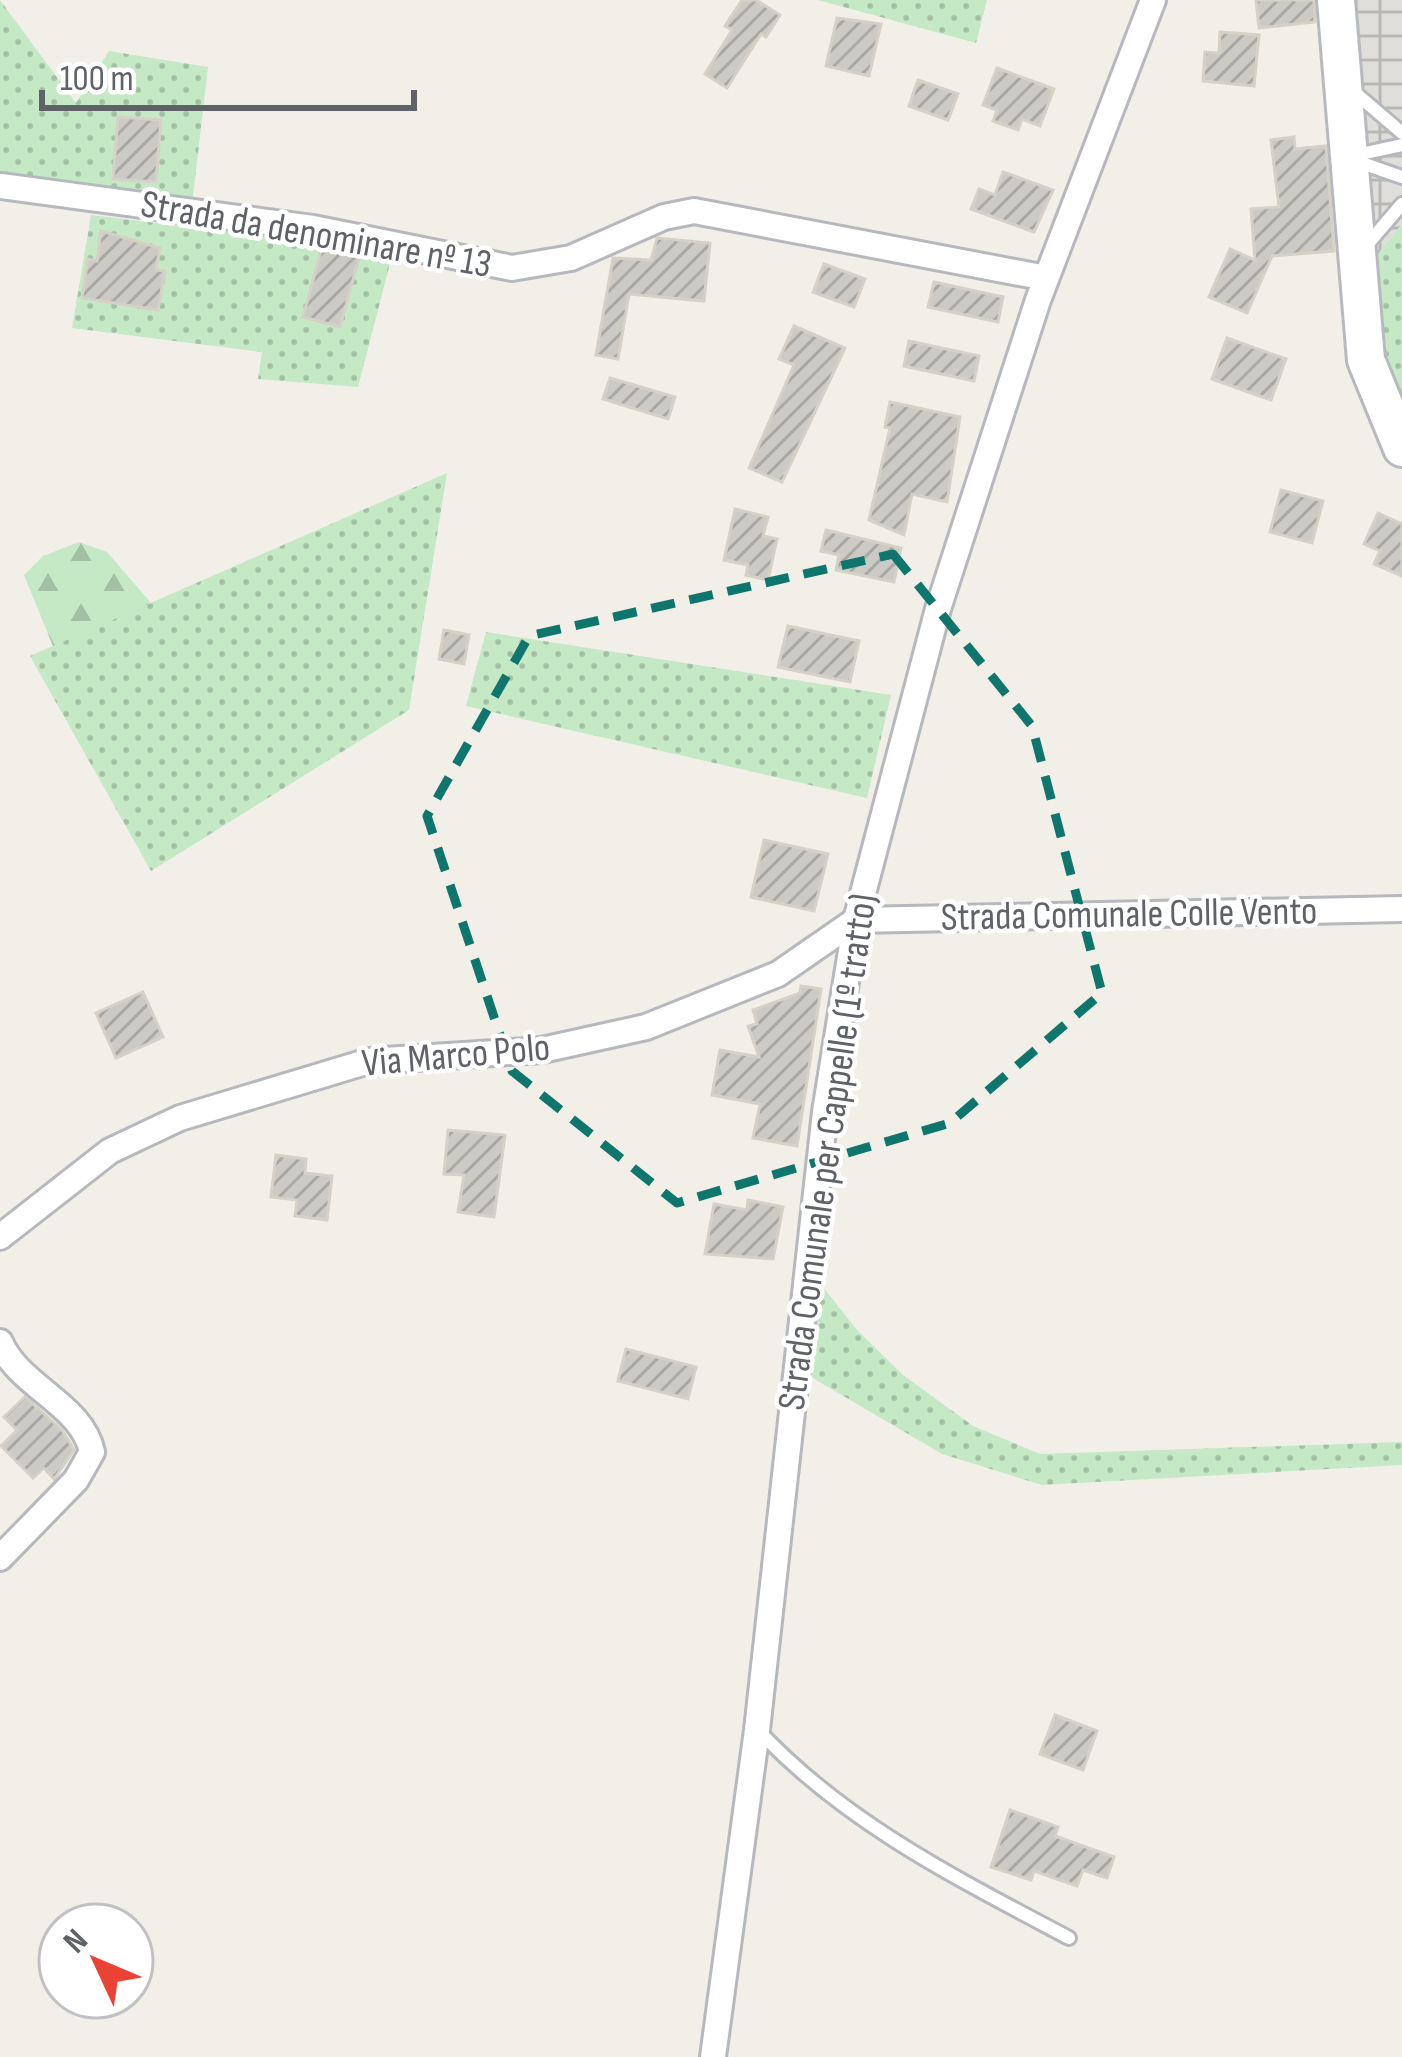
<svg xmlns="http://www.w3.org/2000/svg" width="1402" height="2057" viewBox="0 0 1402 2057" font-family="'Sofia Sans Condensed',sans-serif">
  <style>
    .industrial { fill: url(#industrial-grid) }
    .grass { fill: url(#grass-dots) }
    .forest { fill: url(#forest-firs) }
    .building { fill: url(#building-hatch); stroke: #d6d1c6; stroke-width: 3 }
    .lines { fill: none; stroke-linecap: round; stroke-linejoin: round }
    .lane-casing { stroke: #b5b8bc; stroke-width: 18 }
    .street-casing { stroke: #b5b8bc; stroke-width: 30 }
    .secondary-casing { stroke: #b6babf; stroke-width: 42 }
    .lane { stroke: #fff; stroke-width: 12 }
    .street { stroke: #fff; stroke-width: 24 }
    .secondary { stroke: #fff; stroke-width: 36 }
    .marked { fill: none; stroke: #0f766e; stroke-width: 9; stroke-dasharray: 24 15; stroke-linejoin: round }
    .labels { text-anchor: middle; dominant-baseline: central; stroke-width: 9; stroke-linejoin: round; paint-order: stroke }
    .street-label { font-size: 39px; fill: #5f6368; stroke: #fff }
  </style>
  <defs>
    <pattern id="industrial-grid" width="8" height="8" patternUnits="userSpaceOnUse" patternTransform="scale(3)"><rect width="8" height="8" fill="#e0deda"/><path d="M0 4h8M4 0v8" fill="none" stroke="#b9b8b5"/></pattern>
    <pattern id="grass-dots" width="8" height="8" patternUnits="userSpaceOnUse" patternTransform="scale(3)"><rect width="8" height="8" fill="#c5e8c5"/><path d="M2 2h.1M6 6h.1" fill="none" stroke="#a3c0a4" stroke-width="1.8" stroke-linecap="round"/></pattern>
    <pattern id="forest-firs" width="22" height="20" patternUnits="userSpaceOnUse" patternTransform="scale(3)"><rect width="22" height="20" fill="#c5e8c5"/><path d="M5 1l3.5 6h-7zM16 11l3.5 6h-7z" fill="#a3c0a4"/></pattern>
    <pattern id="building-hatch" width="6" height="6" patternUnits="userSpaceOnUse" patternTransform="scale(3)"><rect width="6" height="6" fill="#cccac5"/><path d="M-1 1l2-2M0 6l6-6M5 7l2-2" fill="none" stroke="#a9a8a4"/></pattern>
  </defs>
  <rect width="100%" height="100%" fill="#f1efe8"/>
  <path class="industrial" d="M1350,0H1402V224L1370,264Z"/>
  <g class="grass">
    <path d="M0,0L76,103L109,51L208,67L192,205L0,187Z"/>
    <path d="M818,0H987L976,43Z"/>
    <path d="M91,215L393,252L358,387L258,379L262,352L72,328Z"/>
    <path d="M1402,224V412L1376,360L1370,264Z"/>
    <path d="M447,473L409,710L151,871L30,656Z"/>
    <path d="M486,632L891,695L867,798L466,706Z"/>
    <path d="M815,1277L857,1330L903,1375L973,1426L1040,1454L1402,1442V1465L1042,1485L942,1454L806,1374Z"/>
  </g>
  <path class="forest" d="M79,542L107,552L151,603L53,646L24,575L43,556Z"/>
  <g class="building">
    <path d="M742,0H756L780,15L766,37L761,34L727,88L705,74L732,30L725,26Z"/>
    <path d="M1256,0H1314L1315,22L1259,28Z"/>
    <path d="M837,18L881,24L869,76L826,66Z"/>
    <path d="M1220,32L1259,35L1254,86L1203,81L1205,52L1219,53Z"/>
    <path d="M997,68L1054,89L1040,126L1022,119L1018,130L993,121L997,110L983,105Z"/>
    <path d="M918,80L958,94L948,120L909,106Z"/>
    <path d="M118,117L161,120L156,182L113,179Z"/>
    <path d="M1294,137L1295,149L1326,146L1334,251L1272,256L1247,313L1209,297L1230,249L1255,260L1251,209L1279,207L1271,140Z"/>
    <path d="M1003,172L1053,190L1034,232L971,209L979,189L995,195Z"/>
    <path d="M101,231L160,248L156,270L165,271L158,310L82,298L88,259L97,261Z"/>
    <path d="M657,238L710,243L704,301L629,294L618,359L596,355L613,258L651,260Z"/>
    <path d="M322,247L360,254L340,327L303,317Z"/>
    <path d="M824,264L865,279L854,307L813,292Z"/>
    <path d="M934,282L1003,297L998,322L928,307Z"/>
    <path d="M794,326L845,348L782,482L749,468L794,365L779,359Z"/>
    <path d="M1227,338L1286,359L1271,400L1212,379Z"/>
    <path d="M909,341L979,356L974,381L904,366Z"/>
    <path d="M610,378L675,397L668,419L603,399Z"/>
    <path d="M890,402L960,417L947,502L912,494L904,535L869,520L890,428L885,427Z"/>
    <path d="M1281,490L1323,501L1312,543L1270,532Z"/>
    <path d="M735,509L768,517L763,536L777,539L768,580L746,575L748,565L724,560Z"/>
    <path d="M1378,513L1402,524V576L1374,564L1380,551L1364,544Z"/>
    <path d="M826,530L901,548L894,582L836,570L839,555L821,551Z"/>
    <path d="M788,626L859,641L850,682L778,667Z"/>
    <path d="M444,630L469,635L464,664L439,659Z"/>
    <path d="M764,840L828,854L814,911L751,897Z"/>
    <path d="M801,986L821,989L797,1146L753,1138L760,1104L712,1095L720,1050L759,1057L748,1026L757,1024L753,1010L800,993Z"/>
    <path d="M143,992L163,1037L116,1058L96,1013Z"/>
    <path d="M448,1130L505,1135L494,1217L458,1212L464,1175L444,1174Z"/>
    <path d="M276,1155L306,1159L305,1173L332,1176L327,1220L295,1216L297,1200L271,1197Z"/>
    <path d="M748,1200L783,1207L773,1259L705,1254L714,1204L747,1210Z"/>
    <path d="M626,1349L696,1367L688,1399L618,1381Z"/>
    <path d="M25,1397L62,1430L74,1450L54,1479L44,1468L33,1478L1,1446L17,1430L4,1417Z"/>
    <path d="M1055,1715L1097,1731L1083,1770L1040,1754Z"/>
    <path d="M1010,1810L1058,1827L1055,1836L1114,1857L1107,1878L1083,1870L1077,1886L1034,1871L1031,1880L991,1867Z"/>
  </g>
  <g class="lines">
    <g class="lane-casing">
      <g id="lane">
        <path d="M1353,91L1402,133"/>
        <path d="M1356,155L1402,145"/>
        <path d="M1356,161L1402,177"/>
        <path d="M1366,246L1402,204"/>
        <path d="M758,1730C845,1823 958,1879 1069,1938"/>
      </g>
    </g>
    <g class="street-casing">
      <g id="street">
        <path d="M1,186L313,228L512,268L571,258L664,217L694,211L1046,278"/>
        <path d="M0,1237L110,1151L180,1118L369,1061L542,1050L646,1027L778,974L856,920L1402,909"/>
        <path d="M0,1342C19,1387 82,1404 92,1452L76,1480L0,1558"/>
        <path d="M713,2057L757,1730L825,1112L856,920L938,609L1038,300L1153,0"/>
      </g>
    </g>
    <g class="secondary-casing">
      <path id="secondary" d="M1336,0L1366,360L1402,448"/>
    </g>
    <use href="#lane" class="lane"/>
    <use href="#street" class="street"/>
    <use href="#secondary" class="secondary"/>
  </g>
  <path class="marked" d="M893,554L1032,726L1102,993L950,1123L677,1203L512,1071L427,816L529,636Z"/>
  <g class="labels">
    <g class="street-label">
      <text transform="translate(316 235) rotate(10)">Strada da denominare nº 13</text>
      <text transform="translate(1129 915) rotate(-1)">Strada Comunale Colle Vento</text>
      <text transform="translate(456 1056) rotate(-5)">Via Marco Polo</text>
      <text transform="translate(828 1152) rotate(-82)">Strada Comunale per Cappelle (1º tratto)</text>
    </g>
  </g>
  <g transform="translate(96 1961) rotate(314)"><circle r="57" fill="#ffffff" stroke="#bfc1c3" stroke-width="3"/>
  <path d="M0-9L21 45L0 30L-21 45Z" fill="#ea4335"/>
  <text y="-18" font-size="33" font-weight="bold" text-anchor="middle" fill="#5f6368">N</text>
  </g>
  <path d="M42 90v18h372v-18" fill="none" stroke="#5f6368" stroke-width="6"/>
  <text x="60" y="90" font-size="36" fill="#5f6368" stroke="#ffffff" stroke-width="9" paint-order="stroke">100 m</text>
</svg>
